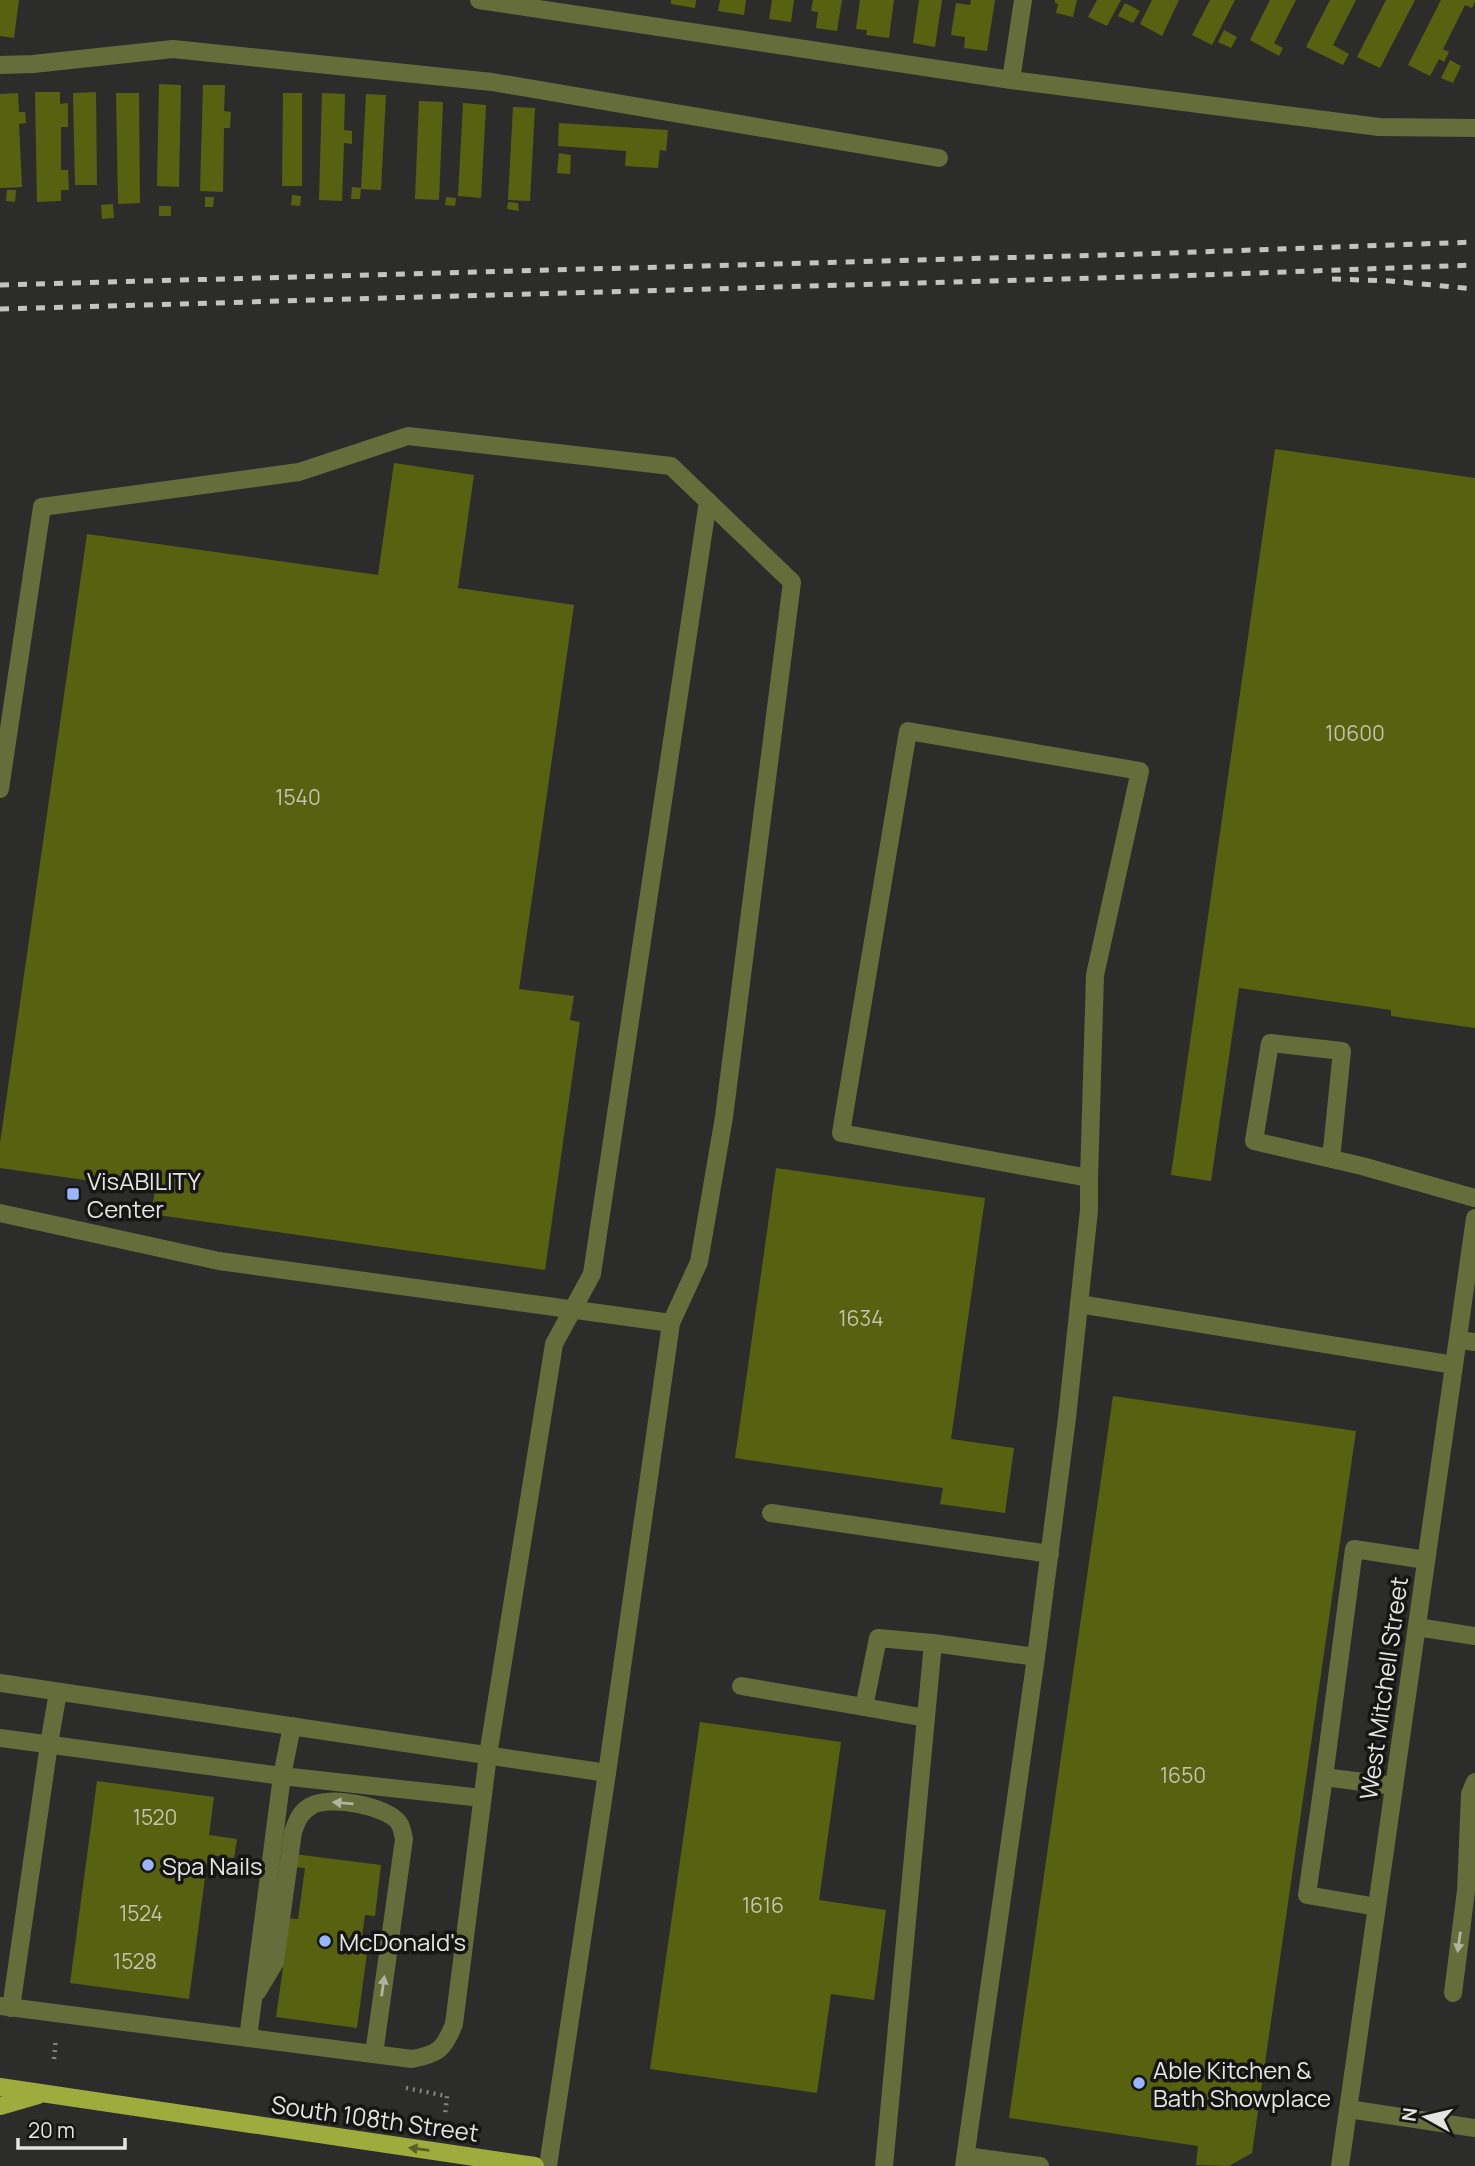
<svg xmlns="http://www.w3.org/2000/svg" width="1475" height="2166" viewBox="0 0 1475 2166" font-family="Manrope,sans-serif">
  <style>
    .building { fill: #576211 }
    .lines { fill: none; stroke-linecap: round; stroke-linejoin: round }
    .path { stroke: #848582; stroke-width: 4.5; stroke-dasharray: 2 5; stroke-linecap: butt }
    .lane { stroke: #656d3b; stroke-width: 18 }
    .street { stroke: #656d3b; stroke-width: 18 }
    .primary { stroke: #9dac3c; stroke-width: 18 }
    .rail { stroke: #c3c4c2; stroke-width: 5; stroke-dasharray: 9 9; stroke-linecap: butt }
    .oneway { fill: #b1b5a0 }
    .oneway2 { fill: #596028 }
    .poi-dot { fill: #98b5fd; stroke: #151514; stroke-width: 2.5 }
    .labels { text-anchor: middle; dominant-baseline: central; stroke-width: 7; stroke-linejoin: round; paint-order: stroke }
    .number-label { font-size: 21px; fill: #c1c4ae }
    .poi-label { font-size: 24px; fill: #e4e5e3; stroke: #151514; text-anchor: start }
    .street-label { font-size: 24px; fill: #e4e5e3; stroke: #151514 }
  </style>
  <rect width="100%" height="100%" fill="#2c2d2a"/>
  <g class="building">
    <path d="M0,0H19L14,38L0,36Z"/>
    <path d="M671,0H696L695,8L671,4Z"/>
    <path d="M720,0H746L744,15L718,11Z"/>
    <path d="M772,0H794L791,22L769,19Z"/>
    <path d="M813,0H842L837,31L816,28L818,12L811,11Z"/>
    <path d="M860,0H894L889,38L866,35L867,30L856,29Z"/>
    <path d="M919,0H942L935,47L913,43Z"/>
    <path d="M971,0H995L987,51L964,48L965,37L951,35L956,3L970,5Z"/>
    <path d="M1055,0H1077L1073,17L1056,13L1058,4L1055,3Z"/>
    <path d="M1097,0H1121L1107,26L1088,17Z"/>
    <path d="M1152,0H1179L1162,36L1140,24Z"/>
    <path d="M1210,0H1235L1212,45L1192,35Z"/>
    <path d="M1270,0H1296L1274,43L1283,48L1279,56L1250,40Z"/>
    <path d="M1330,0H1356L1333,45L1349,54L1343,65L1306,47Z"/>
    <path d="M1386,0H1415L1380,68L1357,57Z"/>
    <path d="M1441,0H1475V2L1472,8L1465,5L1443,49L1449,52L1444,62L1439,59L1430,76L1408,65Z"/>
    <path d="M1125,3L1140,11L1133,23L1118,16Z"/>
    <path d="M1224,30L1237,37L1231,48L1218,42Z"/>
    <path d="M1450,60L1461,66L1453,83L1441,78Z"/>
    <path d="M159,84L181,85L179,187L157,186Z"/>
    <path d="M203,85H225L224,111L231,112L230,128H224L223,192L200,191Z"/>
    <path d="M35,92H60V104L68,103V127H61V170H68L69,190H61V201L37,202Z"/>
    <path d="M96,92L97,185H75L73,93Z"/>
    <path d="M18,93L19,112H25L26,123L19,124L22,187L0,188V94Z"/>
    <path d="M116,93H139L140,203L118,204Z"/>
    <path d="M283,93H302V186H282Z"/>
    <path d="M322,93L345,94L344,130L352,131V144L344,143L342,201L319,200Z"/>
    <path d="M366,94L386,95L381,190L361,189Z"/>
    <path d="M419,101L443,102L439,200L415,199Z"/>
    <path d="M463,103L486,105L481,198L458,196Z"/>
    <path d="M513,107L535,108L530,201L508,200Z"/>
    <path d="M559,123L668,130L666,151L660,150L658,168L625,166L626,151L558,146Z"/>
    <path d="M559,153L571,155L570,174L557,173Z"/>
    <path d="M352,187L361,188L360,199H351Z"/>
    <path d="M7,190H16L15,202L6,201Z"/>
    <path d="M292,195L301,196L300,206L291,205Z"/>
    <path d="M205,197H214L213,207H205Z"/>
    <path d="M446,197L456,198L455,206L445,205Z"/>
    <path d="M508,202L518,203L519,211L507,209Z"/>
    <path d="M113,204L114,218L102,219L101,205Z"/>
    <rect x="159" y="206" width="12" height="10"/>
    <path d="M1275,449L1475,478V1028L1391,1016V1010L1239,988L1211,1181L1171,1175Z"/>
    <path d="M394,463L474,475L458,588L574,605L519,989L574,996L570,1020L580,1022L545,1270L151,1214L155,1190L0,1168V1143L87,534L378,575Z"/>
    <path d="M776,1168L985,1198L951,1439L1014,1448L1005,1513L940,1504L943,1488L735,1458Z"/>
    <path d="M1113,1396L1356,1431L1252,2153L1229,2166L1196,2165L1198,2146L1009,2118Z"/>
    <path d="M700,1722L841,1742L819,1900L886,1910L874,2000L831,1994L817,2093L650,2069Z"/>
    <path d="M97,1781L214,1797L209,1835L237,1839L234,1858L208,1855L189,1999L70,1983Z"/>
    <path d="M294,1854L381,1865L375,1916L365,1915L362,1937L369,1938L357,2028L276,2017L286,1946L284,1918L298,1919L305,1868L292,1867Z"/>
  </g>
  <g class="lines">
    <g class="path">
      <path d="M54,2059L56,2039"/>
      <path d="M406,2088L447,2096L445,2116"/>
    </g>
    <g class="lane">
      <path d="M0,789L42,507L299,472L408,436L671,466L792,582L724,1117L699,1262L671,1323L607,1773L548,2166"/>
      <path d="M1331,1159L1342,1051L1270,1043L1254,1141L1362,1166L1475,1198"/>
      <path d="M0,1213L219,1261L671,1323"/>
      <path d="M1079,1304L1454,1365"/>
      <path d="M1458,1340L1475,1342"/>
      <path d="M771,1513L1050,1554"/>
      <path d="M1417,1627L1475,1636"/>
      <path d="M1036,1657L1067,1418L1089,1210V1178L1095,975L1140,771L908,731L841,1133L1089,1178"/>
      <path d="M0,1683L607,1773"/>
      <path d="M741,1686L864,1707L878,1638L933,1643"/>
      <path d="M864,1707L926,1718"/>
      <path d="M292,1726L282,1776L482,1798"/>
      <path d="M0,1738L282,1776L248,2038"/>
      <path d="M1324,1777L1307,1895L1377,1907"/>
      <path d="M1394,1786L1324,1777L1354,1549L1426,1560"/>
      <path d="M257,1992L275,1962L293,1832C297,1821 300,1812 311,1806C328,1795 388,1806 399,1823C402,1827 403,1835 404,1839L374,2054"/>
      <path d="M1453,1993L1466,1891L1470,1794L1475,1782"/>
      <path d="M0,2006L412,2059C439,2054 444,2049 454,2024L488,1755L554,1344L592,1274L708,501"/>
      <path d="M11,2008L49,1744L58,1692"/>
      <path d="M1348,2109L1475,2128"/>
      <path d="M966,2156L1040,2166"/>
      <path d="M884,2166L933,1643L1036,1657L964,2166"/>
    </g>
    <g class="street">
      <path d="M479,0L1011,80L1379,127L1475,128"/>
      <path d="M0,65L33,64L173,49L492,82L939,158"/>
      <path d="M1011,80L1023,0"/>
      <path d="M1340,2166L1475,1218"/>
    </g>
    <g class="primary">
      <path d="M0,2087L535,2166"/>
      <path d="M0,2106L38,2095"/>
    </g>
    <g class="rail">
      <path d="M1332,279L1390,281L1475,289"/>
      <path d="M0,285L1141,254L1475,242"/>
      <path d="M0,309L1202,275L1475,265"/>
    </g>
  </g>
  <defs><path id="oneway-solid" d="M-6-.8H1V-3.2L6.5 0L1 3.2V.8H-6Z" transform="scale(1.75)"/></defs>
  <g class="oneway">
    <use href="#oneway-solid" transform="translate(343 1803) rotate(-175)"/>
    <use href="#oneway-solid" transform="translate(1459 1942) rotate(98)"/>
    <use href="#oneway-solid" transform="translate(383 1986) rotate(-82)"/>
  </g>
  <use class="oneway2" href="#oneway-solid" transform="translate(419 2149) rotate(-172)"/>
  <g class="poi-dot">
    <rect x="66" y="1187" width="14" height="14" rx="3.5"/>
    <circle cx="148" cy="1865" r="7"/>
    <circle cx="325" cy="1941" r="7"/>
    <circle cx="1139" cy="2083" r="7"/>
  </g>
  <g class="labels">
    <g class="number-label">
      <text x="1355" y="733">10600</text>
      <text x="298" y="797">1540</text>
      <text x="861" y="1318">1634</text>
      <text x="1183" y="1775">1650</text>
      <text x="155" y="1817">1520</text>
      <text x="763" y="1905">1616</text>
      <text x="141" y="1913">1524</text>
      <text x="135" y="1961">1528</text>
    </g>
    <g class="poi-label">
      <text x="87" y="1180">VisABILITY<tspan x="87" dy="28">Center</tspan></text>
      <text x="162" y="1865">Spa Nails</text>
      <text x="339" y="1941">McDonald's</text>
      <text x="1153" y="2069">Able Kitchen &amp;<tspan x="1153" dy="28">Bath Showplace</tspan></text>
    </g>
    <g class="street-label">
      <text transform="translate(1383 1688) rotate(-82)">West Mitchell Street</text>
      <text transform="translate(375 2118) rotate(8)">South 108th Street</text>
    </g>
  </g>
  <g transform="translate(1426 2117) rotate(278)" stroke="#151514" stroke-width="5" paint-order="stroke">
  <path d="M0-5L12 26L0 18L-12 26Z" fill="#e4e5e3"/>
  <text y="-10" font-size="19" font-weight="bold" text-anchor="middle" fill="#e4e5e3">N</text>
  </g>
  <path d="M18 2138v10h107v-10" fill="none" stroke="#e4e5e3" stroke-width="3.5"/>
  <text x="28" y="2138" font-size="21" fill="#e4e5e3" stroke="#151514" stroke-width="5" paint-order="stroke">20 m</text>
</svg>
